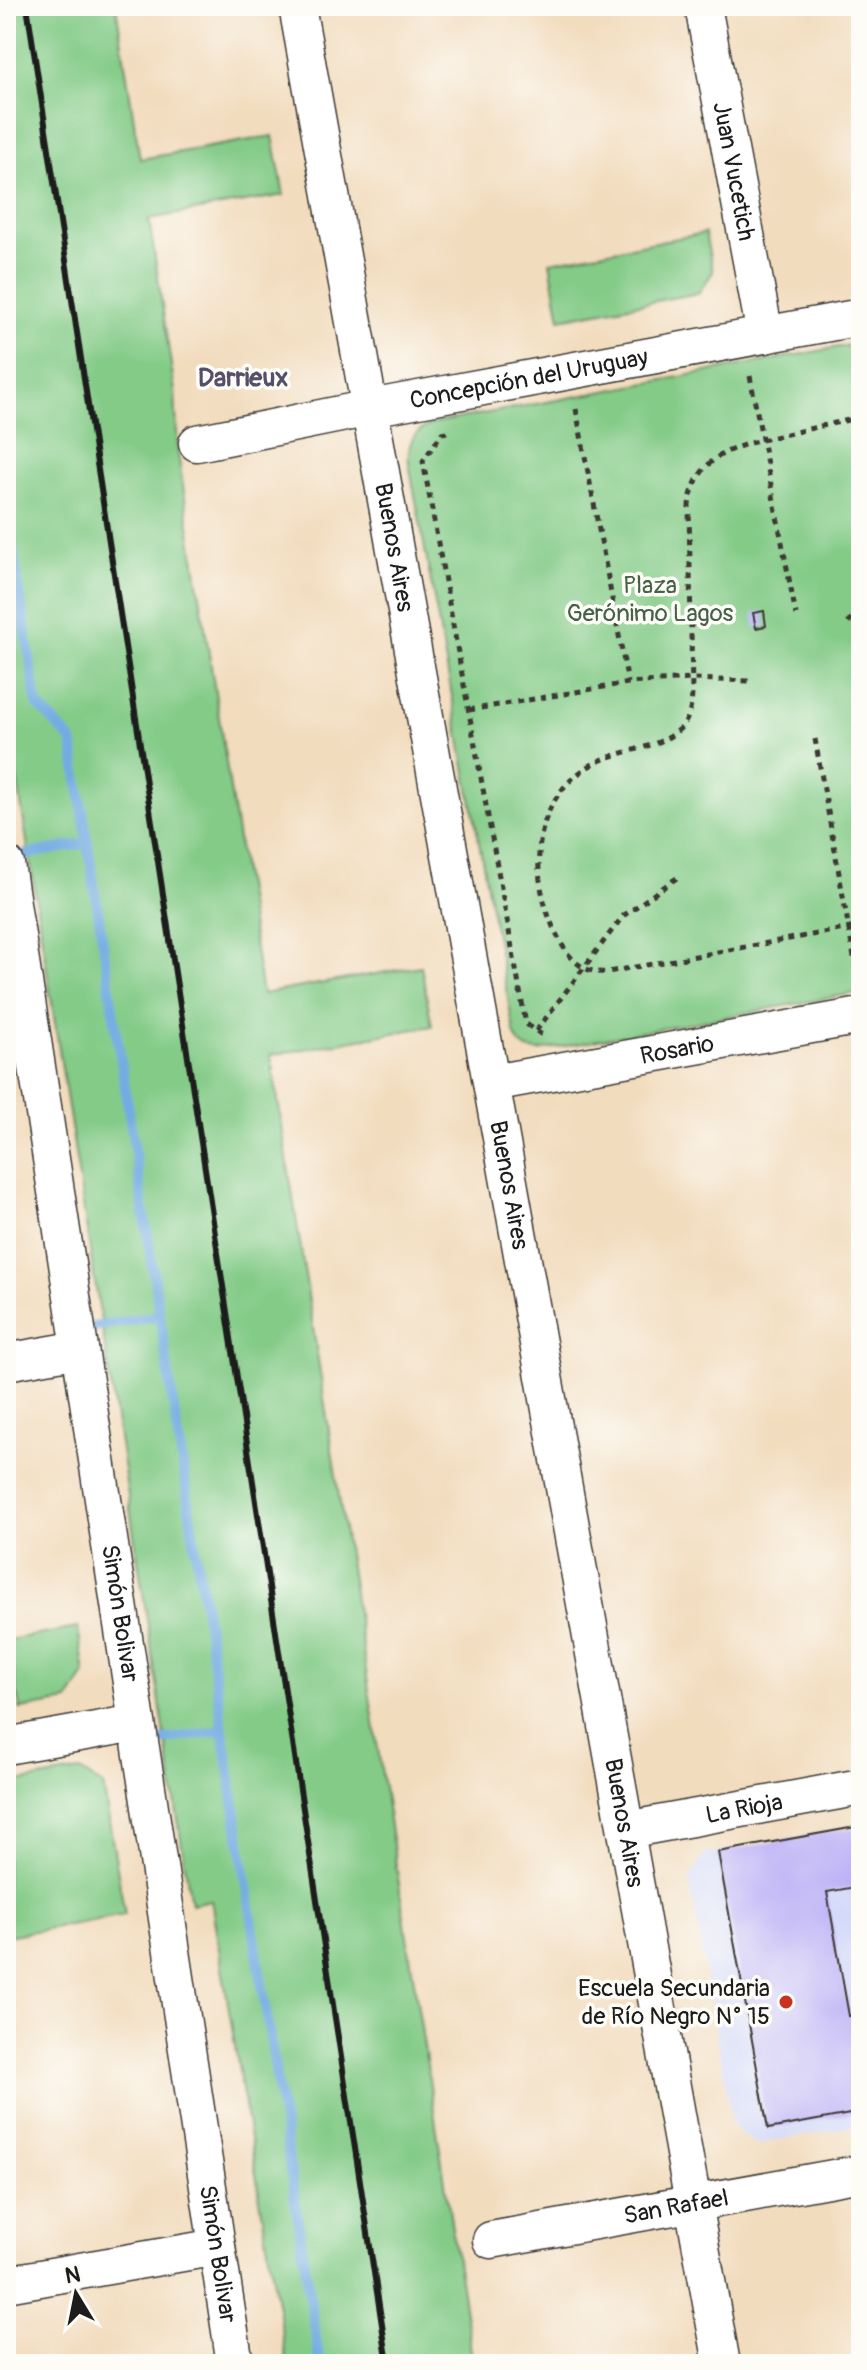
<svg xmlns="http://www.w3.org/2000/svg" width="867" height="2370" viewBox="0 0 867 2370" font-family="Pangolin,sans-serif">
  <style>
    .built { fill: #d3d9f9 }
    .green { fill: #83cb87; stroke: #507452; stroke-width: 2 }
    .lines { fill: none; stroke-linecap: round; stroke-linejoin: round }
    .stream { stroke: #73ace2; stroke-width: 10 }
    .building { fill: #bdb2f7 }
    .minor-casing { stroke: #3c3934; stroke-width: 39 }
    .path { stroke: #3c3934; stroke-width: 5; stroke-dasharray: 6 6; stroke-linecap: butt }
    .minor { stroke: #fff; stroke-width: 36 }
    .rail { stroke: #1c1c1c; stroke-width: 6 }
    .poi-dot { fill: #c8321e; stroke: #fdfcf7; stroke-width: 3 }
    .labels { text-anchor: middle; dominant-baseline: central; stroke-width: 7; stroke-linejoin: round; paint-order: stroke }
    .street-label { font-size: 24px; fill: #1c1c1c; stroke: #fdfcf7 }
    .park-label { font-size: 24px; fill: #456247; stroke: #fdfcf7 }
    .poi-label { font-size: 24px; fill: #1c1c1c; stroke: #fdfcf7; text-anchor: end }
    .neighbourhood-label { font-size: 26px; font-weight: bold; fill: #545069; stroke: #fdfcf7 }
  </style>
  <rect width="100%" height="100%" fill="#fdfcf7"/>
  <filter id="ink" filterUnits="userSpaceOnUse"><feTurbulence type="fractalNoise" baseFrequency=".0125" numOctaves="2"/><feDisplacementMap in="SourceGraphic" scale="16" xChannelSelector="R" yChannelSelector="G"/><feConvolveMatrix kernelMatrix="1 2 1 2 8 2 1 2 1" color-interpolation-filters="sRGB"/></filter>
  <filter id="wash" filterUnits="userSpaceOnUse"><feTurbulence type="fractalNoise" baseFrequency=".006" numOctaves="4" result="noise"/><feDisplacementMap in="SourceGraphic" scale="32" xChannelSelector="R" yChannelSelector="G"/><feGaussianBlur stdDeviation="1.8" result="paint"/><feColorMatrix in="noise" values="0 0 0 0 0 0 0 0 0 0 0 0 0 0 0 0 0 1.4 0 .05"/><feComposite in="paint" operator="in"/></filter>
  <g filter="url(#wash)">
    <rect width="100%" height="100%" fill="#f2dcbe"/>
    <path class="built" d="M861,1826V2125L756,2144L733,2127L689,1879L705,1854Z"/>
    <g class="green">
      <path d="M6,6H116L140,159L273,136L284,195L149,219L175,391L178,454L262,994L421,966L432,1026L271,1055L473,2364H287L211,1900L191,1904L6,706Z"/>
      <path d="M705,233L713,272L698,293L560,319L550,262Z"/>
      <path d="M861,343V992L538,1051C524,1050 518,1045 514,1032L409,463C407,439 416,428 440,422Z"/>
      <path d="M78,1628L85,1674L68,1701L20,1709L8,1640Z"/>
      <path d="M80,1771L103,1785L125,1915L6,1936V1784Z"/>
    </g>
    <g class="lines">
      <g class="stream">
        <path d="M6,505L37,704L72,741L320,2364"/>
        <path d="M8,858L88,843"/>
        <path d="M83,1329L160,1315"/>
        <path d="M145,1743L223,1730"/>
      </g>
    </g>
    <g id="blocks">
      <g class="building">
        <path d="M764,611L766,626L756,628L753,613Z"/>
        <path d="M861,1826V1886L827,1892L849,2016L861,2014V2112L768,2129L718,1852Z"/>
      </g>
    </g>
  </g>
  <g filter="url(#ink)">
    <use href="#blocks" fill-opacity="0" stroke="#3c3934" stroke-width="2"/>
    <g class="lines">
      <g class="minor-casing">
        <g id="minor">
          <path id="s1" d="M297,6L722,2364"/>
          <path id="s2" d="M703,6L765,335"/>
          <path id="s3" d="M197,443L370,408L861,317"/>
          <path id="s4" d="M6,864L235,2364"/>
          <path id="s5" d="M492,1083L861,1016"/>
          <path d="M6,1362L80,1349"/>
          <path d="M6,1746L136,1723"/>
          <path id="s6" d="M626,1830L861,1787"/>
          <path id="s7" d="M491,2240L861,2173"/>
          <path d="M6,2284L217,2247"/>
        </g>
      </g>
      <g class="path">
        <path d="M750,376L796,615"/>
        <path d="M576,409L628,683"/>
        <path d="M861,417C836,423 812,428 787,434C742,445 698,450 689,505L692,694C691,709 689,723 676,732C653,750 620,750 595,763C528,798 527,881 560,941C571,961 584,974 608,972L861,926"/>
        <path d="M447,432L442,433L423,461L526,1024L545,1037"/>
        <path d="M848,623L861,606"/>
        <path d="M469,710L628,683L691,679L750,681"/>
        <path d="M815,739L858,980"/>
        <path d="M536,1031L623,916L678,877"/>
      </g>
      <use href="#minor" class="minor"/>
      <path class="rail" d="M27,6L388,2364"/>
    </g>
  </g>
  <circle class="poi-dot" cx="786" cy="2002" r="8"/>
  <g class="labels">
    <g class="street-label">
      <text stroke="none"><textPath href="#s2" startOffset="168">Juan Vucetich</textPath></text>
      <text stroke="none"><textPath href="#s3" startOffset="338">Concepción del Uruguay</textPath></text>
      <text stroke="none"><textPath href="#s1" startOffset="550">Buenos Aires</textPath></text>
      <text stroke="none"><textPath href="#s5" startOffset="188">Rosario</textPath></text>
      <text stroke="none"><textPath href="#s1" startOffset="1198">Buenos Aires</textPath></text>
      <text stroke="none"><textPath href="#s4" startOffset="758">Simón Bolivar</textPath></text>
      <text stroke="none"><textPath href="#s6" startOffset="120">La Rioja</textPath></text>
      <text stroke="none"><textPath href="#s1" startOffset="1846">Buenos Aires</textPath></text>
      <text stroke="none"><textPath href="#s7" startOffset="188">San Rafael</textPath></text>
      <text stroke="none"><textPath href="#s4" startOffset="1406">Simón Bolivar</textPath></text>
    </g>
    <g class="park-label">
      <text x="650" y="585">Plaza<tspan x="650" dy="28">Gerónimo Lagos</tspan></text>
    </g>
    <g class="poi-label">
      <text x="770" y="1988">Escuela Secundaria<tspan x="770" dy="28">de Río Negro N° 15</tspan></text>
    </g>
    <g class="neighbourhood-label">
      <text x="243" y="378">Darrieux</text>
    </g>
  </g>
  <rect width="867" height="2370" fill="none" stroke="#fdfcf7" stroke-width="32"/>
  <g transform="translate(76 2294) rotate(350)" stroke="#fdfcf7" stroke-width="6" paint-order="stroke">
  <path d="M0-6L14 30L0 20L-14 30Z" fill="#1c1c1c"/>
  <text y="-12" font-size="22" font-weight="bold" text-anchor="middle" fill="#1c1c1c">N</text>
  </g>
</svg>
